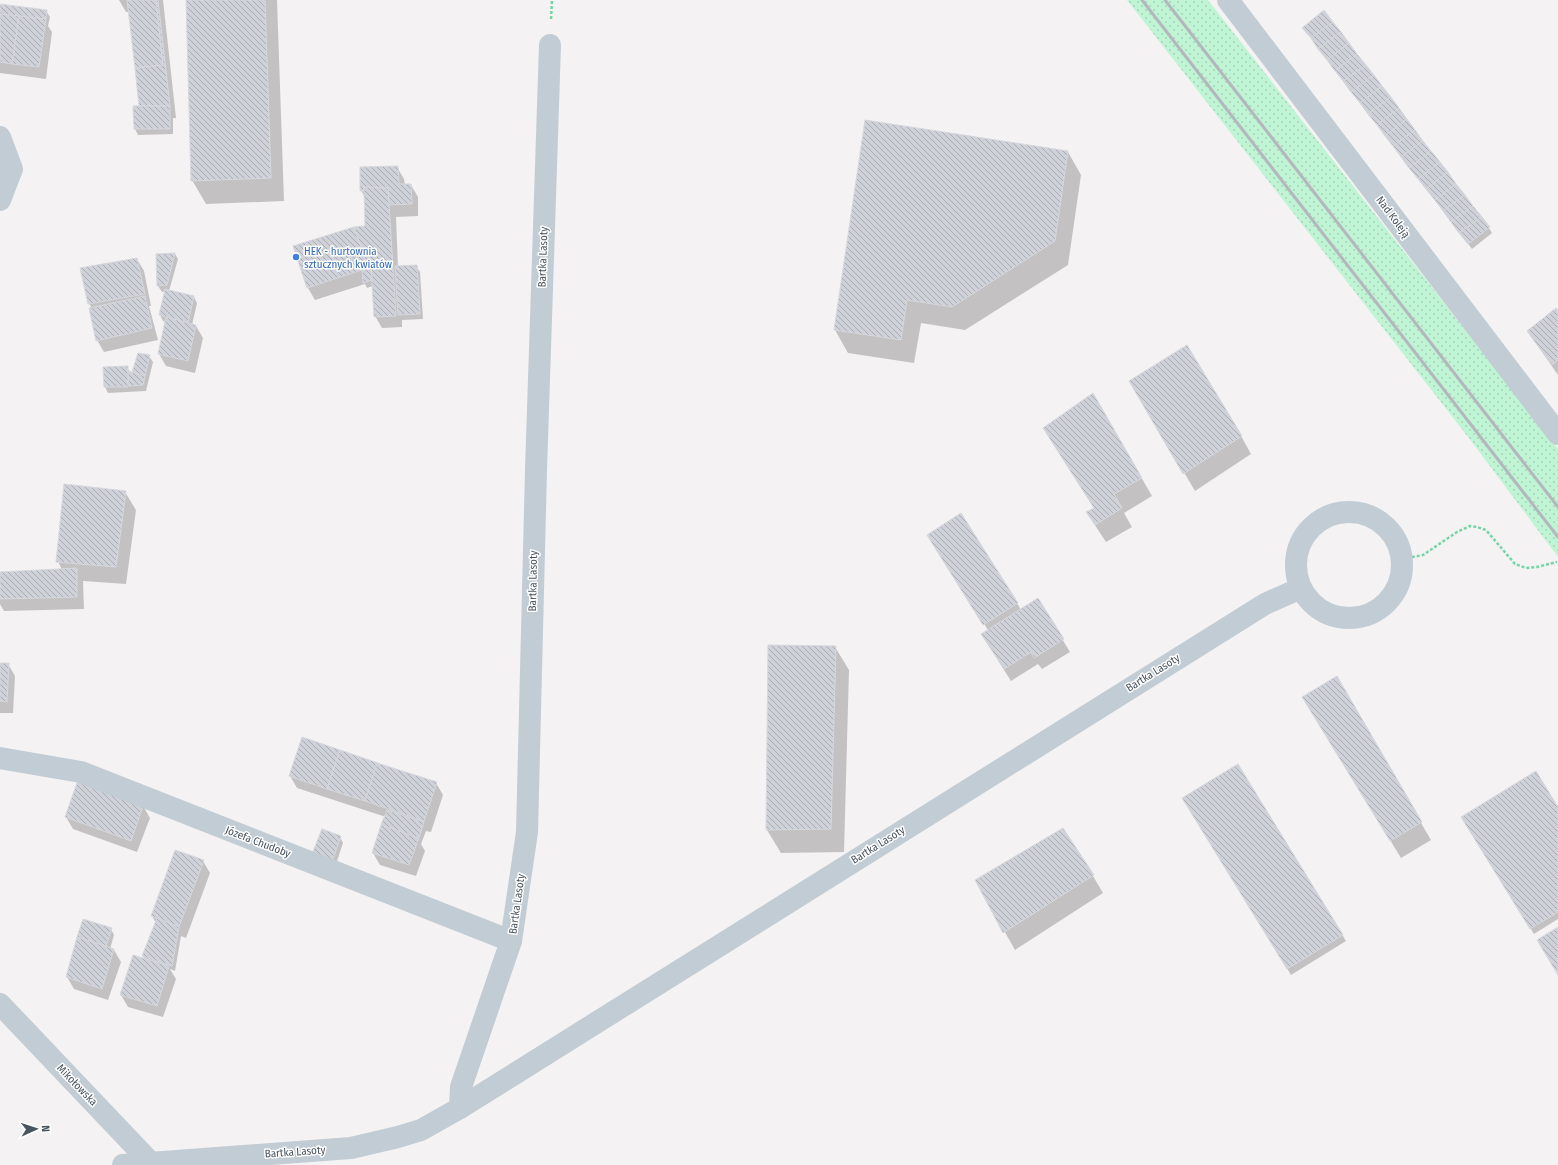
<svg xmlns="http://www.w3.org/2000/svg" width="1558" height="1165" viewBox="0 0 1558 1165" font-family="'Fira Sans Condensed',sans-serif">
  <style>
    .grass { fill: url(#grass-dots) }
    .shadow { fill: #0003 }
    .building { fill: url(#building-back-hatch); stroke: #d6d8de }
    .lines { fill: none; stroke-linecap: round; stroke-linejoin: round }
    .path { stroke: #74d5a6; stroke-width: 2.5; stroke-dasharray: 3 2; stroke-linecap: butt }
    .minor { stroke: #c2ccd4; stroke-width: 22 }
    .rail { stroke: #b4b7bd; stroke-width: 3 }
    .shop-dot { fill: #3f7fe0; stroke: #fff; stroke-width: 1.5 }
    .labels { text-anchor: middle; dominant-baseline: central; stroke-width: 3; stroke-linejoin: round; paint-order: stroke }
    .street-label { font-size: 11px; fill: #485561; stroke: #fff }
    .shop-label { font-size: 11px; fill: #366cbe; stroke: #fff; text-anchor: start }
  </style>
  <defs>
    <pattern id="grass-dots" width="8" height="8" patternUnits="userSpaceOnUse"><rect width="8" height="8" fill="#bff4d4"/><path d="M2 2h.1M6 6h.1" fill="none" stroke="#a6d3b9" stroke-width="1.8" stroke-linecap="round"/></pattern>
    <pattern id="building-back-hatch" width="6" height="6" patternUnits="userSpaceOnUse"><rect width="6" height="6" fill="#ced1d7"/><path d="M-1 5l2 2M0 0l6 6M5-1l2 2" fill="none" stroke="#a9acb2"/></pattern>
  </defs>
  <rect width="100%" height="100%" fill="#f4f2f2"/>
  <path class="grass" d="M1127,0H1208L1558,449V557L1472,442Z"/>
  <g class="shadow">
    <path d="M119,0H163L176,118H173V134L138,135L135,129L141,107L130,12H126Z"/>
    <path d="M187,0H277L284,201L206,204L192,180Z"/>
    <path d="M0,5L46,11L50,17L48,26L52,32L46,79L0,73Z"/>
    <path d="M1323,12L1489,228L1492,233L1472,249L1307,33L1303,28Z"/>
    <path d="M1068,152L1081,175L1068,265L965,330L921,323L914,363L848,353L835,330Z"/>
    <path d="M361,167H397L404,179L405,185H411L418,197V216L396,217L398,267L416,266L420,272L423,319L402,320V327L382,328L375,316L373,286L367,288L365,284L315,300L308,288L294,247L366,227L365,198L361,190Z"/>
    <path d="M175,254L178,259L169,291L194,297L197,303L192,325L196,326L203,338L195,373L166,366L159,354L166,322L163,321L160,315L166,291L162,292L158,286L157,255Z"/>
    <path d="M137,259L144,271L151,306H149L158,340L104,352L97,340L92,309L89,303Z"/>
    <path d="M1558,309V375L1528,332Z"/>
    <path d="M138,354L149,356L153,362L146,391L108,393L105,387L127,367L130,372L133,374Z"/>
    <path d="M1130,381L1241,436L1251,454L1195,491Z"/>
    <path d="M1093,394L1152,496L1124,513L1132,527L1106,542L1087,513L1095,509Z"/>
    <path d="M125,492L136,510L126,584L83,581L84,609L4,611L0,604V573L62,570L58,561Z"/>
    <path d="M931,541L1017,603L1021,610L1038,599L1070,652L1042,669L1038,664L1011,681L989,646L988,630Z"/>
    <path d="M835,647L849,670L844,852L781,853L767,830Z"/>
    <path d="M0,664H8L15,676L13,713H0Z"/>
    <path d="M1336,677L1431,840L1401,858L1314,715Z"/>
    <path d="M1238,765L1346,941L1291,975L1184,799Z"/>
    <path d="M290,776L436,783L443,795L431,832L426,831L421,844L425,851L416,876L380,865L373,853L386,817L297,788Z"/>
    <path d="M143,806L150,818L137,852L73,829L66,817Z"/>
    <path d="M1558,809V919L1534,934L1463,818Z"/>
    <path d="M340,837L343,843L335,867L313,854Z"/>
    <path d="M203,861L210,873L186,938L181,936L175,971L170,969L176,979L163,1017L128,1007L121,995L145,960L143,956L156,923L152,916Z"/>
    <path d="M1093,876L1103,893L1015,950L976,881Z"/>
    <path d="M111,929L114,935L110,949L114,950L121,962L108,1000L74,989L67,977L79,940L78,937Z"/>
  </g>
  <g class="building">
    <path d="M127,0H156L163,65L135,68Z"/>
    <path d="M156,0H158L170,106H139L135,68L163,65Z"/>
    <path d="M186,0H265L271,178L191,181Z"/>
    <path d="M0,4L47,10L46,19L0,14Z"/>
    <path d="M1324,10L1333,22L1311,38L1302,28Z"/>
    <path d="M0,14L19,16L12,64L0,62Z"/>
    <path d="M19,16L46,19L39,67L12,64Z"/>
    <path d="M1333,22L1341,32L1318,49L1311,38Z"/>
    <path d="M1341,32L1349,43L1327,60L1318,49Z"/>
    <path d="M1349,43L1357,54L1335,71L1327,60Z"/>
    <path d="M1357,54L1366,65L1343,81L1335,71Z"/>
    <path d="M1366,65L1374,75L1351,92L1343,81Z"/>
    <path d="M1374,75L1382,86L1360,103L1351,92Z"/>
    <path d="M1382,86L1391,97L1368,114L1360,103Z"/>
    <path d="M1391,97L1399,108L1377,125L1368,114Z"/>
    <path d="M133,106H170V129H134Z"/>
    <path d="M1399,108L1407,119L1385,136L1377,125Z"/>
    <path d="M1407,119L1415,130L1393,146L1385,136Z"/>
    <path d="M865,120L1068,151L1055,241L952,307L907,300L901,340L834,330Z"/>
    <path d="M1415,130L1423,141L1401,157L1393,146Z"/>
    <path d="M1423,141L1431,151L1409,168L1401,157Z"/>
    <path d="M1431,151L1440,162L1418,179L1409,168Z"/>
    <path d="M1440,162L1448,172L1426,189L1418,179Z"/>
    <path d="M398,166L399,184H411L412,204L389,205L388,188L364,187V191H360V167Z"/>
    <path d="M1448,172L1456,184L1435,200L1426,189Z"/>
    <path d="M1456,184L1465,195L1443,211L1435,200Z"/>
    <path d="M364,187L388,188L393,267L368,268L354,227L365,226Z"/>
    <path d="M1465,195L1473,206L1451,222L1443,211Z"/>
    <path d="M1473,206L1482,217L1459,233L1451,222Z"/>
    <path d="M1482,217L1490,227L1468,244L1459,233Z"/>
    <path d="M354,227L368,268L307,288L293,246Z"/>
    <path d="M175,253L167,285L157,286L156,254Z"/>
    <path d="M137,258L145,294L88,304L80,268Z"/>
    <path d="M417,265L420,314L398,315L395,266Z"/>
    <path d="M393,267L396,316L374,317L371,268Z"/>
    <path d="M368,268H371L372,280L363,283L362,270Z"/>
    <path d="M165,289L194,296L188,323L159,315Z"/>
    <path d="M145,296L152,328L96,341L89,308Z"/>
    <path d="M1556,308L1558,310V360L1552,365L1527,331Z"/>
    <path d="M166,317L196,325L188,361L158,354Z"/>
    <path d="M1187,345L1242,436L1183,474L1129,381Z"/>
    <path d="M138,353L150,355L145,376L132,372Z"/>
    <path d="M128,366V387H104L103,367Z"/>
    <path d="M128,371L145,376L143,385L129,386Z"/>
    <path d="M1093,393L1142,478L1114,494L1122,508L1095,525L1086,512L1094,508L1043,428Z"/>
    <path d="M64,484L126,491L116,567L56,562Z"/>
    <path d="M961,513L1018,603L983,625L927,535Z"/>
    <path d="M77,568V597L0,599V572Z"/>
    <path d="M1038,598L1064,639L1034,658L1031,652L1004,669L981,634Z"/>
    <path d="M768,645L836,646L831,829L766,830Z"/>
    <path d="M0,663H9L7,702L0,701Z"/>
    <path d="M1337,676L1422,822L1390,841L1302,697Z"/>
    <path d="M302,737L340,750L327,789L289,776Z"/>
    <path d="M340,750L378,763L365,801L327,789Z"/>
    <path d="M377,763L437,782L424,821L365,801Z"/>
    <path d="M1238,764L1343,935L1287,969L1182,798Z"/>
    <path d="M1536,771L1558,807V912L1530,929L1461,817Z"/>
    <path d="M78,780L143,806L131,841L65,817Z"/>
    <path d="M387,810L424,822L419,838L381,825Z"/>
    <path d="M381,825L419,838L409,865L372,853Z"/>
    <path d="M1063,828L1094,875L1003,933L975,880Z"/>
    <path d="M322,829L341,836L332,862L312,854Z"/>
    <path d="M175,850L204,860L179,927L151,916Z"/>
    <path d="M157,918L179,927L172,966L142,956Z"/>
    <path d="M83,919L112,928L106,946L77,937Z"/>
    <path d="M1558,927V975L1537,940Z"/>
    <path d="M77,937L114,949L102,989L66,977Z"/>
    <path d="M133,955L169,966L157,1006L120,995Z"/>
  </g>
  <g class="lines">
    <g class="path">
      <path d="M551,19L552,0"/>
      <path d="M1402,559L1423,555L1457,532L1470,526L1477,527L1486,530L1515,564L1526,568L1537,567L1557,562"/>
    </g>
    <g class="minor">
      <path d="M1228,0L1558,434"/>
      <path d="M0,137L12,169L0,200"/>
      <circle cx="1349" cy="565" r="53"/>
      <path d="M0,758L81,772L511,941"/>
      <path d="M0,1004L153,1165"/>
      <path d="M460,1108L461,1087L511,941L527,832L536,470L550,45"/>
      <path d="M123,1165L351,1148L398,1137L421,1130L460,1108L1265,604L1301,588"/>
    </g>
    <g class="rail">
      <path d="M1142,0L1558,537"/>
      <path d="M1165,0L1558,507"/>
    </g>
  </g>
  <circle class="shop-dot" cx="296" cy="257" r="4"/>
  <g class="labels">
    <g class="street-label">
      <text transform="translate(1393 217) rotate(53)">Nad Koleją</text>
      <text transform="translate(543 257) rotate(-88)">Bartka Lasoty</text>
      <text transform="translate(533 581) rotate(-89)">Bartka Lasoty</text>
      <text transform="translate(1153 673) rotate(-32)">Bartka Lasoty</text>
      <text transform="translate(258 842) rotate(21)">Józefa Chudoby</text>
      <text transform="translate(878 845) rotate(-32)">Bartka Lasoty</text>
      <text transform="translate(517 904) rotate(-82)">Bartka Lasoty</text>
      <text transform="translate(77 1085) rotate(46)">Mikołowska</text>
      <text transform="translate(295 1152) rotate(-4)">Bartka Lasoty</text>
    </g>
    <g class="shop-label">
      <text x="304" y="251">HEK - hurtownia<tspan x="304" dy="13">sztucznych kwiatów</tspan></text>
    </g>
  </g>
  <g transform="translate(36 1129) rotate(87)" stroke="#ffffff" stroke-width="3" paint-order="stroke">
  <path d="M0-3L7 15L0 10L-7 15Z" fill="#485561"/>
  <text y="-6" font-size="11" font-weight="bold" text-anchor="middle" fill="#485561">N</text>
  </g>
</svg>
